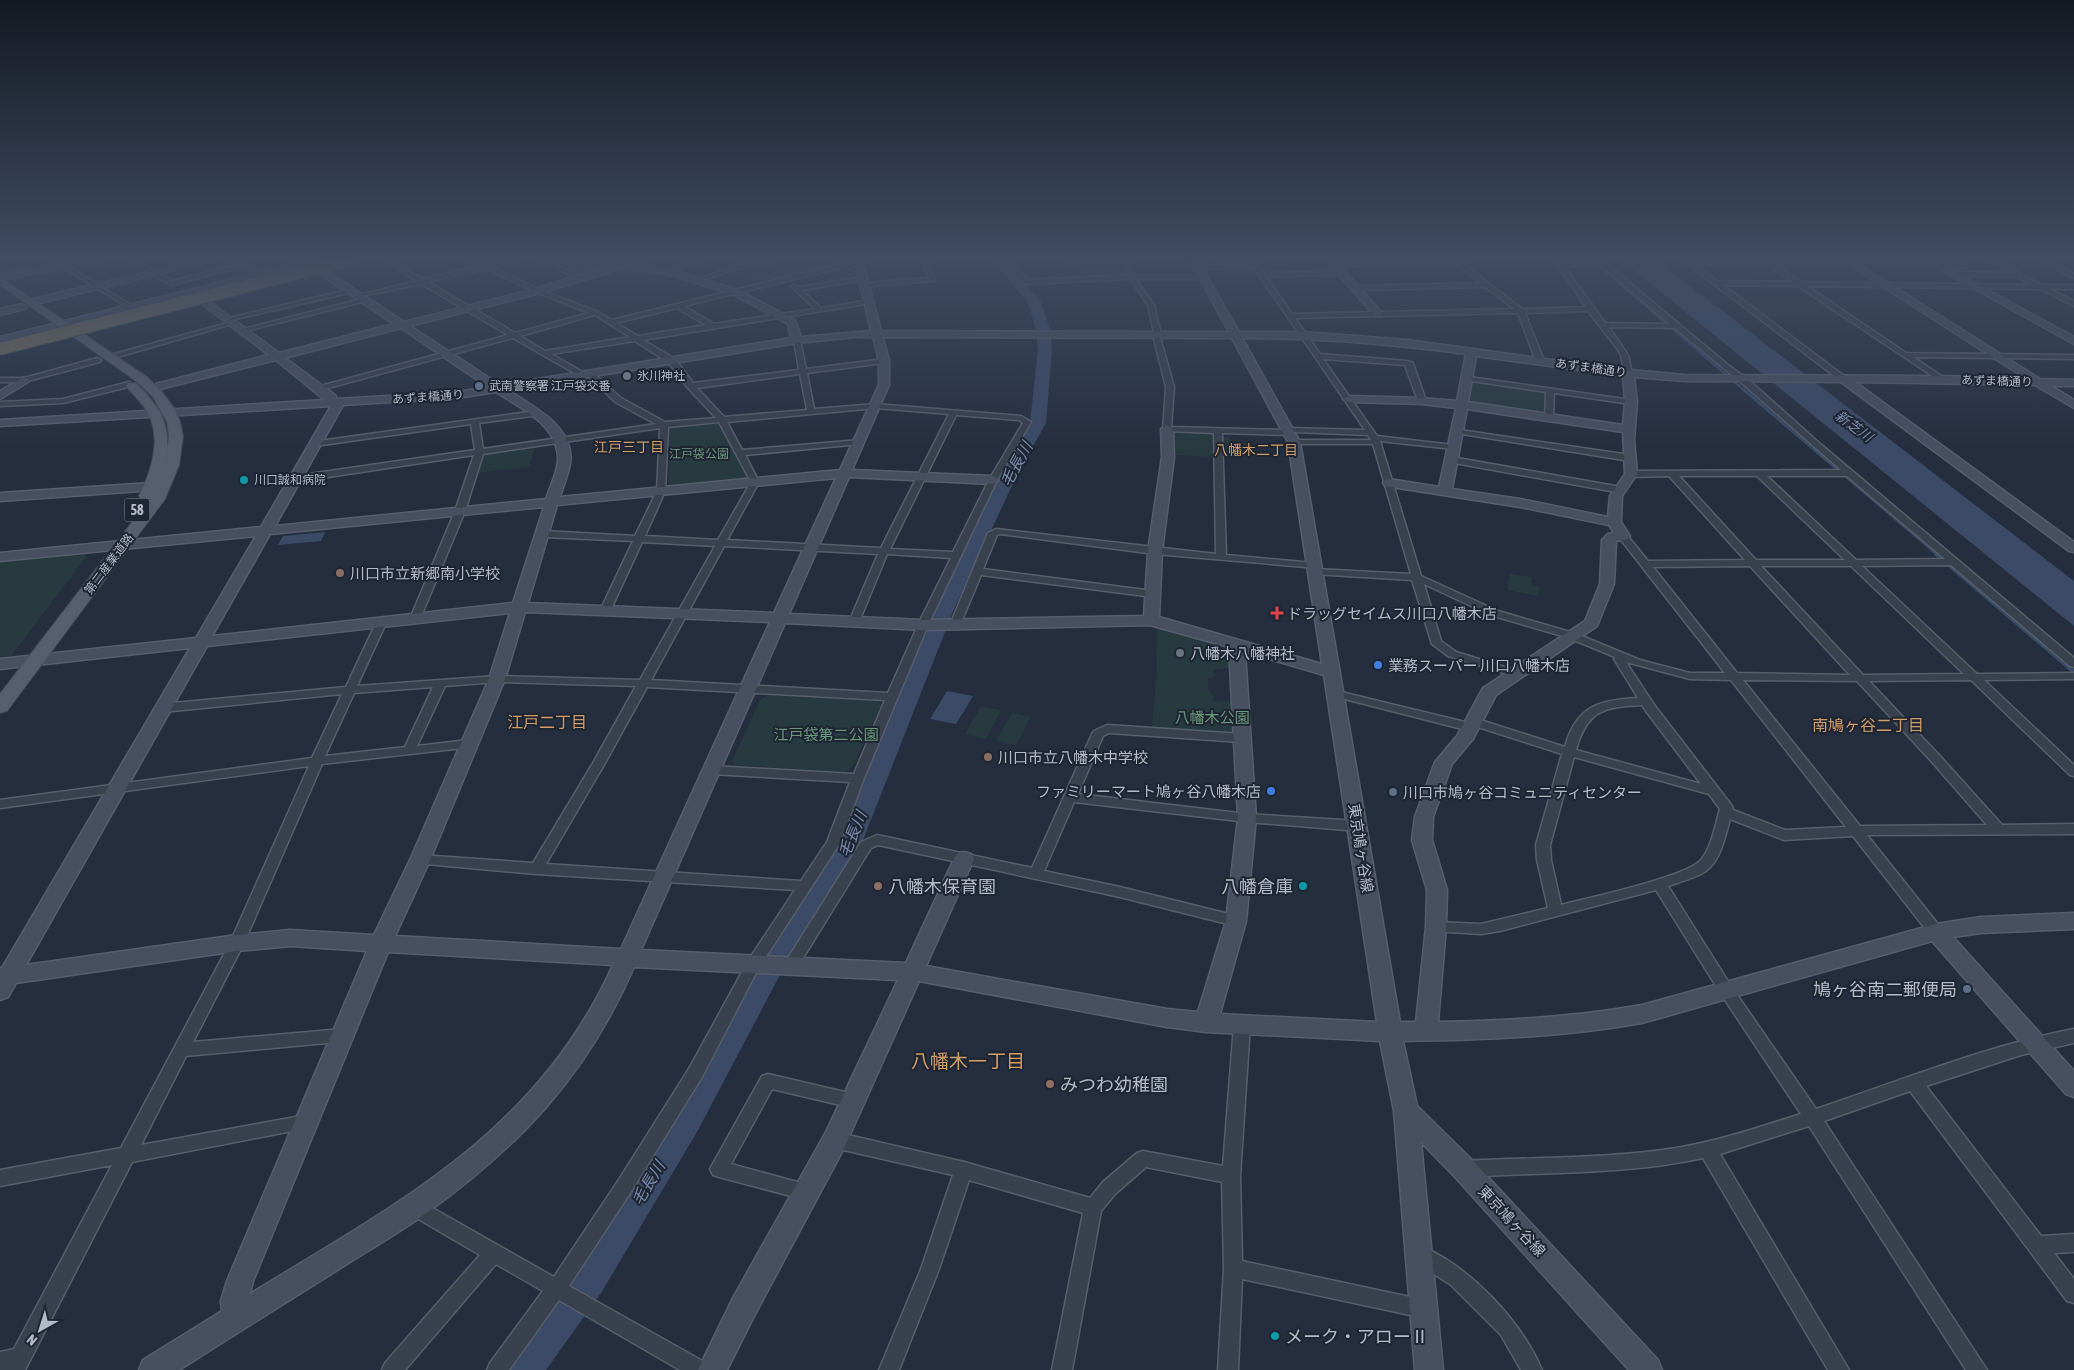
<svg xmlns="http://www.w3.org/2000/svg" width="2074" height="1370" viewBox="0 0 2074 1370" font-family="'Asap Condensed','Noto Sans JP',sans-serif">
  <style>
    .green { fill: #273a3f }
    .water { fill: #3b4a66 }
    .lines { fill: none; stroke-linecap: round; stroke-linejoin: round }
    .stream-far2 { stroke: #3b4a66; stroke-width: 2.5 }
    .stream-far1 { stroke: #3b4a66; stroke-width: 3 }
    .stream { stroke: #3b4a66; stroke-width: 4 }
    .river { fill: #3b4a66; fill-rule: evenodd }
    .street-casing { stroke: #575e6c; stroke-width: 3 }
    .secondary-casing { stroke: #575e6c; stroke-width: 3 }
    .primary-casing { stroke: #424957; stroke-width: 2 }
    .street { fill: #39404e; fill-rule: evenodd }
    .secondary { fill: #474f61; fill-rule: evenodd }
    .primary { fill: #575f6e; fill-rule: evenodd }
    .highway-bridge-casing { stroke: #444b59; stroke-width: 14; stroke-linecap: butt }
    .highway-bridge { stroke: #746a56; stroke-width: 12 }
    .worship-dot { fill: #6b7280; stroke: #1e2533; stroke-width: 2 }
    .service-dot { fill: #5c6f8a; stroke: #1e2533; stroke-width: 2 }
    .culture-dot { fill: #0f9aa8; stroke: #1e2533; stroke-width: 2 }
    .education-dot { fill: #8d6e63; stroke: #1e2533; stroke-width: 2 }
    .health-dot { fill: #e0444e; stroke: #1e2533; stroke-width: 2 }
    .shop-dot { fill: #3f7fe0; stroke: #1e2533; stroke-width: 2 }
    .labels { text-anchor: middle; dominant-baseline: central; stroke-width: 4; stroke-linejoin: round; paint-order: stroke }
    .far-street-label { font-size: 12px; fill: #b5bbc9; stroke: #1e2533 }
    .far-poi-label { font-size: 12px; fill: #b5bbc9; stroke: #1e2533; text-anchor: start }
    .far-park-label { font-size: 12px; fill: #6c997a; stroke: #1e2533 }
    .far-water-label { font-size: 14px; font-style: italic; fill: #7d8eb0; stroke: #1e2533 }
    .far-neighbourhood-label { font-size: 14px; fill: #d39d66; stroke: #1e2533 }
    .shield { fill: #1e2533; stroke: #888e9c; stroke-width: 1 }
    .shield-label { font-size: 14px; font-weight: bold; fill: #b5bbc9 }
    .poi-label { font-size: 15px; fill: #b5bbc9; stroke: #1e2533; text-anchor: start }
    .park-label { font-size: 15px; fill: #6c997a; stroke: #1e2533 }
    .street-label { font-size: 15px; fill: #b5bbc9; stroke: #1e2533 }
    .water-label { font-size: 16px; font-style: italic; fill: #7d8eb0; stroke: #1e2533 }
    .neighbourhood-label { font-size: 16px; fill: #d39d66; stroke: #1e2533 }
    .near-poi-label { font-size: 18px; fill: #b5bbc9; stroke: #1e2533; text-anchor: start }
    .near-neighbourhood-label { font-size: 19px; fill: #d39d66; stroke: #1e2533 }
  </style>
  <rect width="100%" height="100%" fill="#252e3e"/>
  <g class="green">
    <path d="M542,259H598L613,265L580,275Z"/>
    <path d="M1120,261L1127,275L1085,278L1082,277L1074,263Z"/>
    <path d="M810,264L822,270L779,280L776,278L739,285L735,284L776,271Z"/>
    <path d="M1747,302H1821L1842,316H1766Z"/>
    <path d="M1470,381L1544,391L1547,392L1546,415L1466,402Z"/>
    <path d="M713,422L719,424L747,478L670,487L668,486L669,428L674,426Z"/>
    <path d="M1175,431L1214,434V457L1176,455L1174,433Z"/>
    <path d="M1222,437H1228L1232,443L1252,444L1248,453L1223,452Z"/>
    <path d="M535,447L529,467L477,473L481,456L487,453Z"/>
    <path d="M82,553L87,556L11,656L0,660V561Z"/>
    <path d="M1510,574L1532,577L1531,585L1540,587L1539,596L1507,590Z"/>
    <path d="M1159,628H1168L1190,634L1197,639L1209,641L1230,653L1234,665L1229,668L1214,669L1213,672L1216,675L1208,679V690L1215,697L1213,701L1231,702L1233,731L1229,733L1155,729L1152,726L1157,669L1156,631Z"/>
    <path d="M768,695L878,701L881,705L854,765L846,772L735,765L732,761L760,700Z"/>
    <path d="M981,707L1001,710L986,739L965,734Z"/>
    <path d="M1012,713L1031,717L1016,745L996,741Z"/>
  </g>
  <g class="water">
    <path d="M1620,259H1655L2074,581V626Z"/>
    <path d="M325,532L321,541L278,545L283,536Z"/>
    <path d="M947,691L973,696L956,724L930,719Z"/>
  </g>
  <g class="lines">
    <path class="stream-far2" d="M1591,259L1744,390"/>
    <path class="stream-far1" d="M1743,389L1938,555"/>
    <path class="stream" d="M1936,554L2074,672"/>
    <path class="river" d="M992,259H1004L1041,302L1050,330L1052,349L1046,423L1019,471L954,609L856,858L790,956L697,1132L601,1293L546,1370H502L508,1356L575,1267L673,1112L770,940L831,855L934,609L1001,471L1030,423L1038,349L1036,330L1028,303Z"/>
    <g class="street-casing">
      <g id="street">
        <path d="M50,259H57L134,307L129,308Z"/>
        <path d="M127,259H134L172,281L236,265L226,259H234L264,274L259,275L241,267L171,285L151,275V273Z"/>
        <path d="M169,259H176L188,266L183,267Z"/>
        <path d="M381,259H388L423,279L480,266L467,259C475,259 479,263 486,264C495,266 511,259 522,259L492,267L540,290L598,312L612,320L840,264L830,259H838L864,272L859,273L845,267L684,306L714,324L815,309L792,287V285L799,287L863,277L866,279L865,280L802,290L821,308L869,300L871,301V303L643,340L675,359L693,383L799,370L794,340L797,338L800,340L806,369L884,359L888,361L884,363L807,373L814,409L876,404L1021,416L1031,422L997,480L928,625L864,778L840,843L758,969L702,1077L632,1190L569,1286L706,1363L709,1370H680L559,1300L509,1370H487L490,1363L543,1291L496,1264L405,1370H382L385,1363L480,1255L408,1213L405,1207L408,1201L414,1199L420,1201L554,1277L620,1178L690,1067L748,961L795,890L536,874L415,863L413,860L415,857L420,855L533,863L593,763L636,686L497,682L445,686L417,746L468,740L472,741L474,744L472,747L322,764L244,943L193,1042L343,1029L349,1031L351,1036L349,1041L186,1056L141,1145L307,1115L313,1117L315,1122L313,1127L132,1162L25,1370H0V1352L14,1349L112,1165L0,1186V1170L121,1148L230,943L309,766L0,808V800L312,758L342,694L163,712L157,708L163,704L346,687L376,623L381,620L386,623L357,686L497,676L640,680L715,546L642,542L611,609L610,611H602L601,609L633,541L543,537L538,534L543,531L635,536L657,491L660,428L483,454L465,511L420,619L415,622L411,621L410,619L455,511L474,455L295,482L291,479L295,476L475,450L471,424L315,446L311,444L312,442L536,411L540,413L539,415L479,423L483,449L656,424L615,402L589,376V372H592L621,398L665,422L716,418L688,388L669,363L635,341L551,354L586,374V378H583L513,338L317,391V387L508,335L421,284L358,297V295L417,281ZM486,269L536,292L589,313L515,333L428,282ZM677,308L706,325L638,336L616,323ZM595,315L630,337L545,351L520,336ZM800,374L807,410L724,417L697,388ZM876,408L949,414L881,548L727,540L759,482L745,455L860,444L864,442L860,440L742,450L727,422ZM956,415L1019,420L1023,423L989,480L953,552L890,549ZM719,422L751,482L718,540L645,536L665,491L668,427ZM724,546L878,554L849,622L854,625L859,622L887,554L951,558L918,625L888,693L651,680ZM433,687L405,747L325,756L354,693ZM647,687L885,700L854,774L712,766L706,770L712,774L850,782L827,842L801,881L546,864L605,763Z"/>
        <path d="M535,259H543L584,278L579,279Z"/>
        <path d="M599,259H607L623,266L618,267Z"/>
        <path d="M699,259H708L669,272L664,271Z"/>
        <path d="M768,259H779L736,269L700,281L695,280L732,267Z"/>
        <path d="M922,259H928L935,281L865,287L862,285L865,283L929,278Z"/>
        <path d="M1002,259H1008L1028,280L1132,275L1204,276V278L1202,279H1136L1154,305L1161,335L1160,337L1174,387L1171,427L1285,430L1289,428L1365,430L1254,268L1198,269L1195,267L1196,266L1252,264L1248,259H1254L1264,273L1344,271L1345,272L1342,274L1266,277L1292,314L1514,309L1486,287L1355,290L1352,288L1355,286L1481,283L1455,264L1334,266L1327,259H1333L1336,262L1457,259L1522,309L1586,307L1557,264L1560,262L1596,261L1594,259H1601L1728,365L1750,381L1818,442L2074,658V667L2070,666L1951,565L1862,566L1977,674L2074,673V679L1984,680L2074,765V776L2070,775L1971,680L1869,681L1940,756L2002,825L2074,824V834L1867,835L1941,928L1943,932L1941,936L1936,937L1931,936L1853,836L1784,840L1730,819C1725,837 1720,865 1701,874C1691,879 1679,882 1668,886L1731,986L1816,1109C1901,1081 1985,1046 2074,1029V1043L2021,1055L1926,1086L2041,1236L2074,1234V1252L2054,1253L2074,1279V1303L2067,1301L1910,1091L1824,1121L1987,1370H1966L1809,1126L1720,1154L1849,1370H1828L1703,1158C1625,1175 1544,1172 1464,1177L1458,1175L1455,1169L1458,1163L1464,1161C1535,1157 1606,1159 1676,1148C1719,1141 1760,1127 1801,1114L1721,994L1656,890L1500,931L1481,934L1431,931L1429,927L1431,923L1436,922L1481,924L1548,908L1537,860L1536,845L1562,754L1475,726L1474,730L1470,731L1333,696L1331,694L1337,691L1469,723L1470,719L1474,718L1565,747C1576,706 1599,700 1638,698L1614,659L1615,657L1569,638L1490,615L1424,584L1441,641L1456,652L1521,672L1523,674L1521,676H1513L1448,656L1432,644L1412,580L1313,574L1311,572L1313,570L1316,569L1411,574L1373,444H1294L1290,442L1294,440H1371L1368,435L1294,432L1290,435L1222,433L1226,555L1314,563L1319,566L1317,568L1155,554L1000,534L997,535L983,569L1153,591L1158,594L1153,597L981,575L960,625L955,628L951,627L950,625L988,533L996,529L1216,554L1214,433L1167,431L1163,429L1166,387L1153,335L1154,333L1148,305L1130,279L1026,284ZM1600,265L1670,324L1605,323L1564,266ZM1588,311L1616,347L1621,355L1625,375L1632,373L1628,355L1609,327L1675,328L1744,385L1841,470L1631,471L1627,474L1631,477L1669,476L1745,560L1648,561L1626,534L1623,533L1618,536L1725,673H1690L1640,660L1577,634L1498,611L1421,576L1380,441L1453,449L1457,447L1453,445L1377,436L1323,359L1405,365L1418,401L1425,403L1426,401L1413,363L1407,361L1320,354L1295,318L1518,313L1536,361L1540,363L1544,361L1525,313ZM1679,476H1757L1845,560H1756ZM1767,476H1847L1945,559L1856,560ZM1750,566L1850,675L1737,673L1653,567ZM1761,566H1851L1964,674L1863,675ZM1626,662L1690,679L1731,680L1846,827L1785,830L1733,810L1732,806L1655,706ZM1743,680L1857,681L1932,762L1987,825L1860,826ZM1642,705L1646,711L1701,784L1576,750C1587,710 1604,707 1642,705ZM1574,757L1709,794L1720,809C1715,826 1712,846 1701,860C1686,877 1588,898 1561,905L1551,860L1550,845Z"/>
        <path d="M1069,259H1127L1128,260L1125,262H1067V260Z"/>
        <path d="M1681,259H1929L1927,262L1774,264L1801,282L2032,285L2016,276H1953L1950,274L1953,272H2008L1985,259H1992L2042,285H2074V289H2049L2074,301V306L2040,289L1807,286L1906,353L2074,355V359L1913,357L1943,377L1944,379L1940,381L1798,286L1723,285L1848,379L1841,381ZM1694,264H1766L1793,282L1717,281Z"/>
        <path d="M2037,259H2045L2074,274V278Z"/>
        <path d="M1938,264H1965L1968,266L1965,268L1936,267L1935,266Z"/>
        <path d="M351,289L354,291L353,292L228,321L225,319Z"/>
        <path d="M365,298L368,300L367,301L242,332L239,330Z"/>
        <path d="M231,322L236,323L114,358L107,356Z"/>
        <path d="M97,358L101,360L100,362L24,382H0V378H24Z"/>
        <path d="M1462,376L1631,400L1635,402L1631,404L1554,393L1553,418L1549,420L1545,418L1546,392L1465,380L1461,378Z"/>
        <path d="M129,382L133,384L132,386L63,403L0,406V402L63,399Z"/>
        <path d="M1453,429L1630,455L1634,458L1630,461L1456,433L1452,431Z"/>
        <path d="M1452,457L1621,487L1625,490L1621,493L1449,462V458Z"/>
        <path d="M1107,725L1241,734L1247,738L1241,742L1109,733L1103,736L1078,794L1247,814L1358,821L1363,823L1364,826L1363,829L1358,831L1247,822L1074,802L1044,871L1120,887L1241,917L1243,921L1241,925L1236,926L1120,897L878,845L871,848L795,971L790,973L785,971L783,967L785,963L861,842L877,835L1032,868L1092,734L1094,731Z"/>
        <path d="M1242,1019L1247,1020L1250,1025L1240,1176L1242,1261L1424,1300L1431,1302L1433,1309L1431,1316L1424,1318L1242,1279L1238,1370H1218L1224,1268L1222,1182L1146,1167L1115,1194L1101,1211L1072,1370H1052L1083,1213L969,1180L939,1269L899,1370H879L921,1269L953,1175L835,1148L829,1145L827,1140L829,1135L835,1132L964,1162L1090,1198L1103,1182L1137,1153L1143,1151L1223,1166L1234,1025L1237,1020Z"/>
        <path d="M768,1074L853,1094L859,1096L861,1101L859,1106L853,1108L772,1089L731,1164L812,1186L815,1192L812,1198L806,1200L719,1177L713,1175L710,1169L762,1076Z"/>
        <path d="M1420,1246C1470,1266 1521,1321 1542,1370H1521L1501,1335L1451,1285L1414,1261L1411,1255L1414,1249Z"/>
      </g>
    </g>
    <g class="secondary-casing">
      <g id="secondary">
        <path d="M83,259H101L97,262L0,280V274Z"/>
        <path d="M205,259H220L32,305L27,302L32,299Z"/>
        <path d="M291,259L306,261L329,259L314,264L324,269L404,322L535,289L633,259H646L632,265L667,268L738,290L795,320L801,337L871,331L854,259H862L881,331L1229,332L1189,259H1197L1239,332H1303L1407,340L1619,369L1685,375L1940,376L2025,378L1840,259H1850L2040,379L2074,380V386H2051L2074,400V408L2035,385L1855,382L2074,542V552L2069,551L1841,382L1685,381L1634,377L1637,402L1634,440L1637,474L1622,496L1621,522L1630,536L1628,539L1616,541L1614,584L1597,626L1496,695L1473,739L1452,764L1433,817L1432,840L1447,890L1446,927L1438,1022C1507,1021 1574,1017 1642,1005L1936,924L1981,917L2074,913V929L1981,933L1953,937L2074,1071V1097L2066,1094L1932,941L1642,1023C1563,1037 1483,1040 1403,1041L1417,1106L1473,1161L1658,1360L1662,1370H1629L1455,1177L1421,1142L1443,1370H1415L1394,1111L1380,1041L1206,1032L1167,1027L919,981L844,1148L753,1318L727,1370H698L733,1298L826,1132L898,980L634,967C587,1075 520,1146 425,1214C397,1234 367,1251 339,1269C285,1303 232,1336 179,1370H139L143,1360L222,1311L221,1301L227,1281L367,951L290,946L237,951L16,983L8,997L0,1000V968H2L190,648L0,669V659L196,638L256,536L0,561V553L261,527L331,406L0,426V420L325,400L276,360L152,391L148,390L147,388L148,386L269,355L197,300V296L200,295L279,353L394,324L318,273L305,267L0,343V337L297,263ZM623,268L666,274L732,294L788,324L791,338L500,385L410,326L541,293ZM401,328L488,387L457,392L337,399L335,395L285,358ZM856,337H873L879,361V385L840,470L560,497C563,486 568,475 570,464C576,427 533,407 508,390L797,343ZM883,337L1232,338L1288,442L1322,664L1159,617L1162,551L1174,457L1173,429L1167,425L1161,429L1162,457L1148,551L1144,616L923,620L789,614L849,477L993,484L999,480L993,476L852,470L889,385V361ZM1242,338C1318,338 1392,344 1466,354L1457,401L1422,398L1349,396L1343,399L1349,402L1422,404L1456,408L1439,487L1389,479L1385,480L1383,483L1385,486L1520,507L1609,525L1614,533L1608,534L1602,540L1600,584L1585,621L1483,688L1457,736L1435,762L1415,817L1412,840L1427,890L1426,927L1416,1022H1400L1300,442ZM1476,356L1623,376L1625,402L1623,425L1468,402ZM496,392C522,409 559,425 558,461C557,473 550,487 546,499L275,526L343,405L457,398ZM1467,409L1623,432L1625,474L1610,496L1608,517L1520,499L1452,489ZM836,478L774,613L528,603L557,505ZM544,507L513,603L212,636L270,534ZM525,612L770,622L621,949L395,936L430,860L505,679ZM510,613L489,679L410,860L374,935L290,930L237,935L26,965L207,646ZM785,623L923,630L1150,625L1229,647L1238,818L1226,921L1198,1012L1167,1009L926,966L974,859L971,854L964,852L957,854L954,859L906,963L641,950ZM1245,652L1324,675L1377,1022L1220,1014L1246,921L1256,818ZM388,952L613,965C538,1132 398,1203 250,1294L253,1281Z"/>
        <path d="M1121,259H1129L1136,277L1135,279H1129Z"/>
        <path d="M1921,259H1931L2074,337V344Z"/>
        <path d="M1334,261L1337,262L1381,312V316H1375L1331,266L1330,264Z"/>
        <path d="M22,304L27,307L25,309L0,315V309Z"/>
        <path d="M24,377L29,380L28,382L0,399V391Z"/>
        <path d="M151,483L157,487L155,490L0,501V493Z"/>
      </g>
    </g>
    <g class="primary-casing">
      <path id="primary" d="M0,277L147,377L162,392L174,408L180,422L183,436L179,465L165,499L7,711L0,713V694L150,499H141L139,496C151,472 162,439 148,413C143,403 133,395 126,386L128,383H136C163,410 172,427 165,466L169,436L167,422L153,397L139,383L0,285Z"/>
    </g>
    <use href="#street" class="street"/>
    <use href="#secondary" class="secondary"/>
    <use href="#primary" class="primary"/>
    <g class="highway-bridge-casing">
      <path id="highway-bridge" d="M0,349L354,259"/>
    </g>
    <use href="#highway-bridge" class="highway-bridge"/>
  </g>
  <linearGradient id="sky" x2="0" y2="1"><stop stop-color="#141922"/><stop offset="0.57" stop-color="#404c63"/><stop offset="1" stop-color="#404c63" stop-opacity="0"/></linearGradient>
  <rect width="2074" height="451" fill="url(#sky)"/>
  <g class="worship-dot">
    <circle cx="627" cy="376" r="5"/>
    <circle cx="1180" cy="653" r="5"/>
  </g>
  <g class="service-dot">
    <circle cx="479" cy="386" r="5"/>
    <circle cx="1393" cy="792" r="5"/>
    <circle cx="1967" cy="989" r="5"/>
  </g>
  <g class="culture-dot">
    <circle cx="244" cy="480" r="5"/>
    <circle cx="1303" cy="886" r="5"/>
    <circle cx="1275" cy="1336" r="5"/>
  </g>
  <g class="education-dot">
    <circle cx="340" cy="573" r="5"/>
    <circle cx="988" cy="757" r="5"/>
    <circle cx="878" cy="886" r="5"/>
    <circle cx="1050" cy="1084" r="5"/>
  </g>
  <path class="health-dot" d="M1274.5 605.5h5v5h5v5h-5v5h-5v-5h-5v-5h5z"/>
  <g class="shop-dot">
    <circle cx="1378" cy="665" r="5"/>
    <circle cx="1271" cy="791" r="5"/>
  </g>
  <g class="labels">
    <g class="far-street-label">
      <text transform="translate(1591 368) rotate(8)">あずま橋通り</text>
      <text transform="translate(1997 381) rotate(2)">あずま橋通り</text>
      <text transform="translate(428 397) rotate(-4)">あずま橋通り</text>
      <text transform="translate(109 564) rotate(-53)">第二産業道路</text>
    </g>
    <g class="far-poi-label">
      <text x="637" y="376">氷川神社</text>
      <text x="489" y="386">武南警察署 江戸袋交番</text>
      <text x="254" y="480">川口誠和病院</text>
    </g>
    <g class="far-park-label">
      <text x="699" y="454">江戸袋公園</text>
    </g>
    <g class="far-water-label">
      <text transform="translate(1854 426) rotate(36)">新芝川</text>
    </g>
    <g class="far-neighbourhood-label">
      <text x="629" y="447">江戸三丁目</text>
      <text x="1256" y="450">八幡木二丁目</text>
    </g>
    <rect class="shield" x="124.5" y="498.5" width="25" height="23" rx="4"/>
    <g class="shield-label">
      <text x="137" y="510">58</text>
    </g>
    <g class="poi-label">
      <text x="350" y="573">川口市立新郷南小学校</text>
      <text x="1287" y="613">ドラッグセイムス川口八幡木店</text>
      <text x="1190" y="653">八幡木八幡神社</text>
      <text x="1388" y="665">業務スーパー 川口八幡木店</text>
      <text x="998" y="757">川口市立八幡木中学校</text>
      <text x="1261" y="791" text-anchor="end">ファミリーマート鳩ヶ谷八幡木店</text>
      <text x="1403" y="792">川口市鳩ヶ谷コミュニティセンター</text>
    </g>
    <g class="park-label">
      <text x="1212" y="717">八幡木公園</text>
      <text x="826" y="734">江戸袋第二公園</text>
    </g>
    <g class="street-label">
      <text transform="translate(1361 848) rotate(81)">東京鳩ヶ谷線</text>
      <text transform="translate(1512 1221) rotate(47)">東京鳩ヶ谷線</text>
    </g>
    <g class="water-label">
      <text transform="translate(1016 464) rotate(-61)">毛長川</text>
      <text transform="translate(852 834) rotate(-67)">毛長川</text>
      <text transform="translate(648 1183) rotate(-59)">毛長川</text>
    </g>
    <g class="neighbourhood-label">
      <text x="547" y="722">江戸二丁目</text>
      <text x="1868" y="725">南鳩ヶ谷二丁目</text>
    </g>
    <g class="near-poi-label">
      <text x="888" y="886">八幡木保育園</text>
      <text x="1293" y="886" text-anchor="end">八幡倉庫</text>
      <text x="1957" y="989" text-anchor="end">鳩ヶ谷南二郵便局</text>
      <text x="1060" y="1084">みつわ幼稚園</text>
      <text x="1285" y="1336">メーク・アローⅡ</text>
    </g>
    <g class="near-neighbourhood-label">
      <text x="968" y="1061">八幡木一丁目</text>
    </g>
  </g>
  <g transform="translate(40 1330) rotate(219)" stroke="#1e2533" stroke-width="4" paint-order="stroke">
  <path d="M0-4L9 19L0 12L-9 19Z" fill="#b5bbc9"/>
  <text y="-8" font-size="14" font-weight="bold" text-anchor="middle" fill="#b5bbc9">N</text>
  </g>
</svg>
